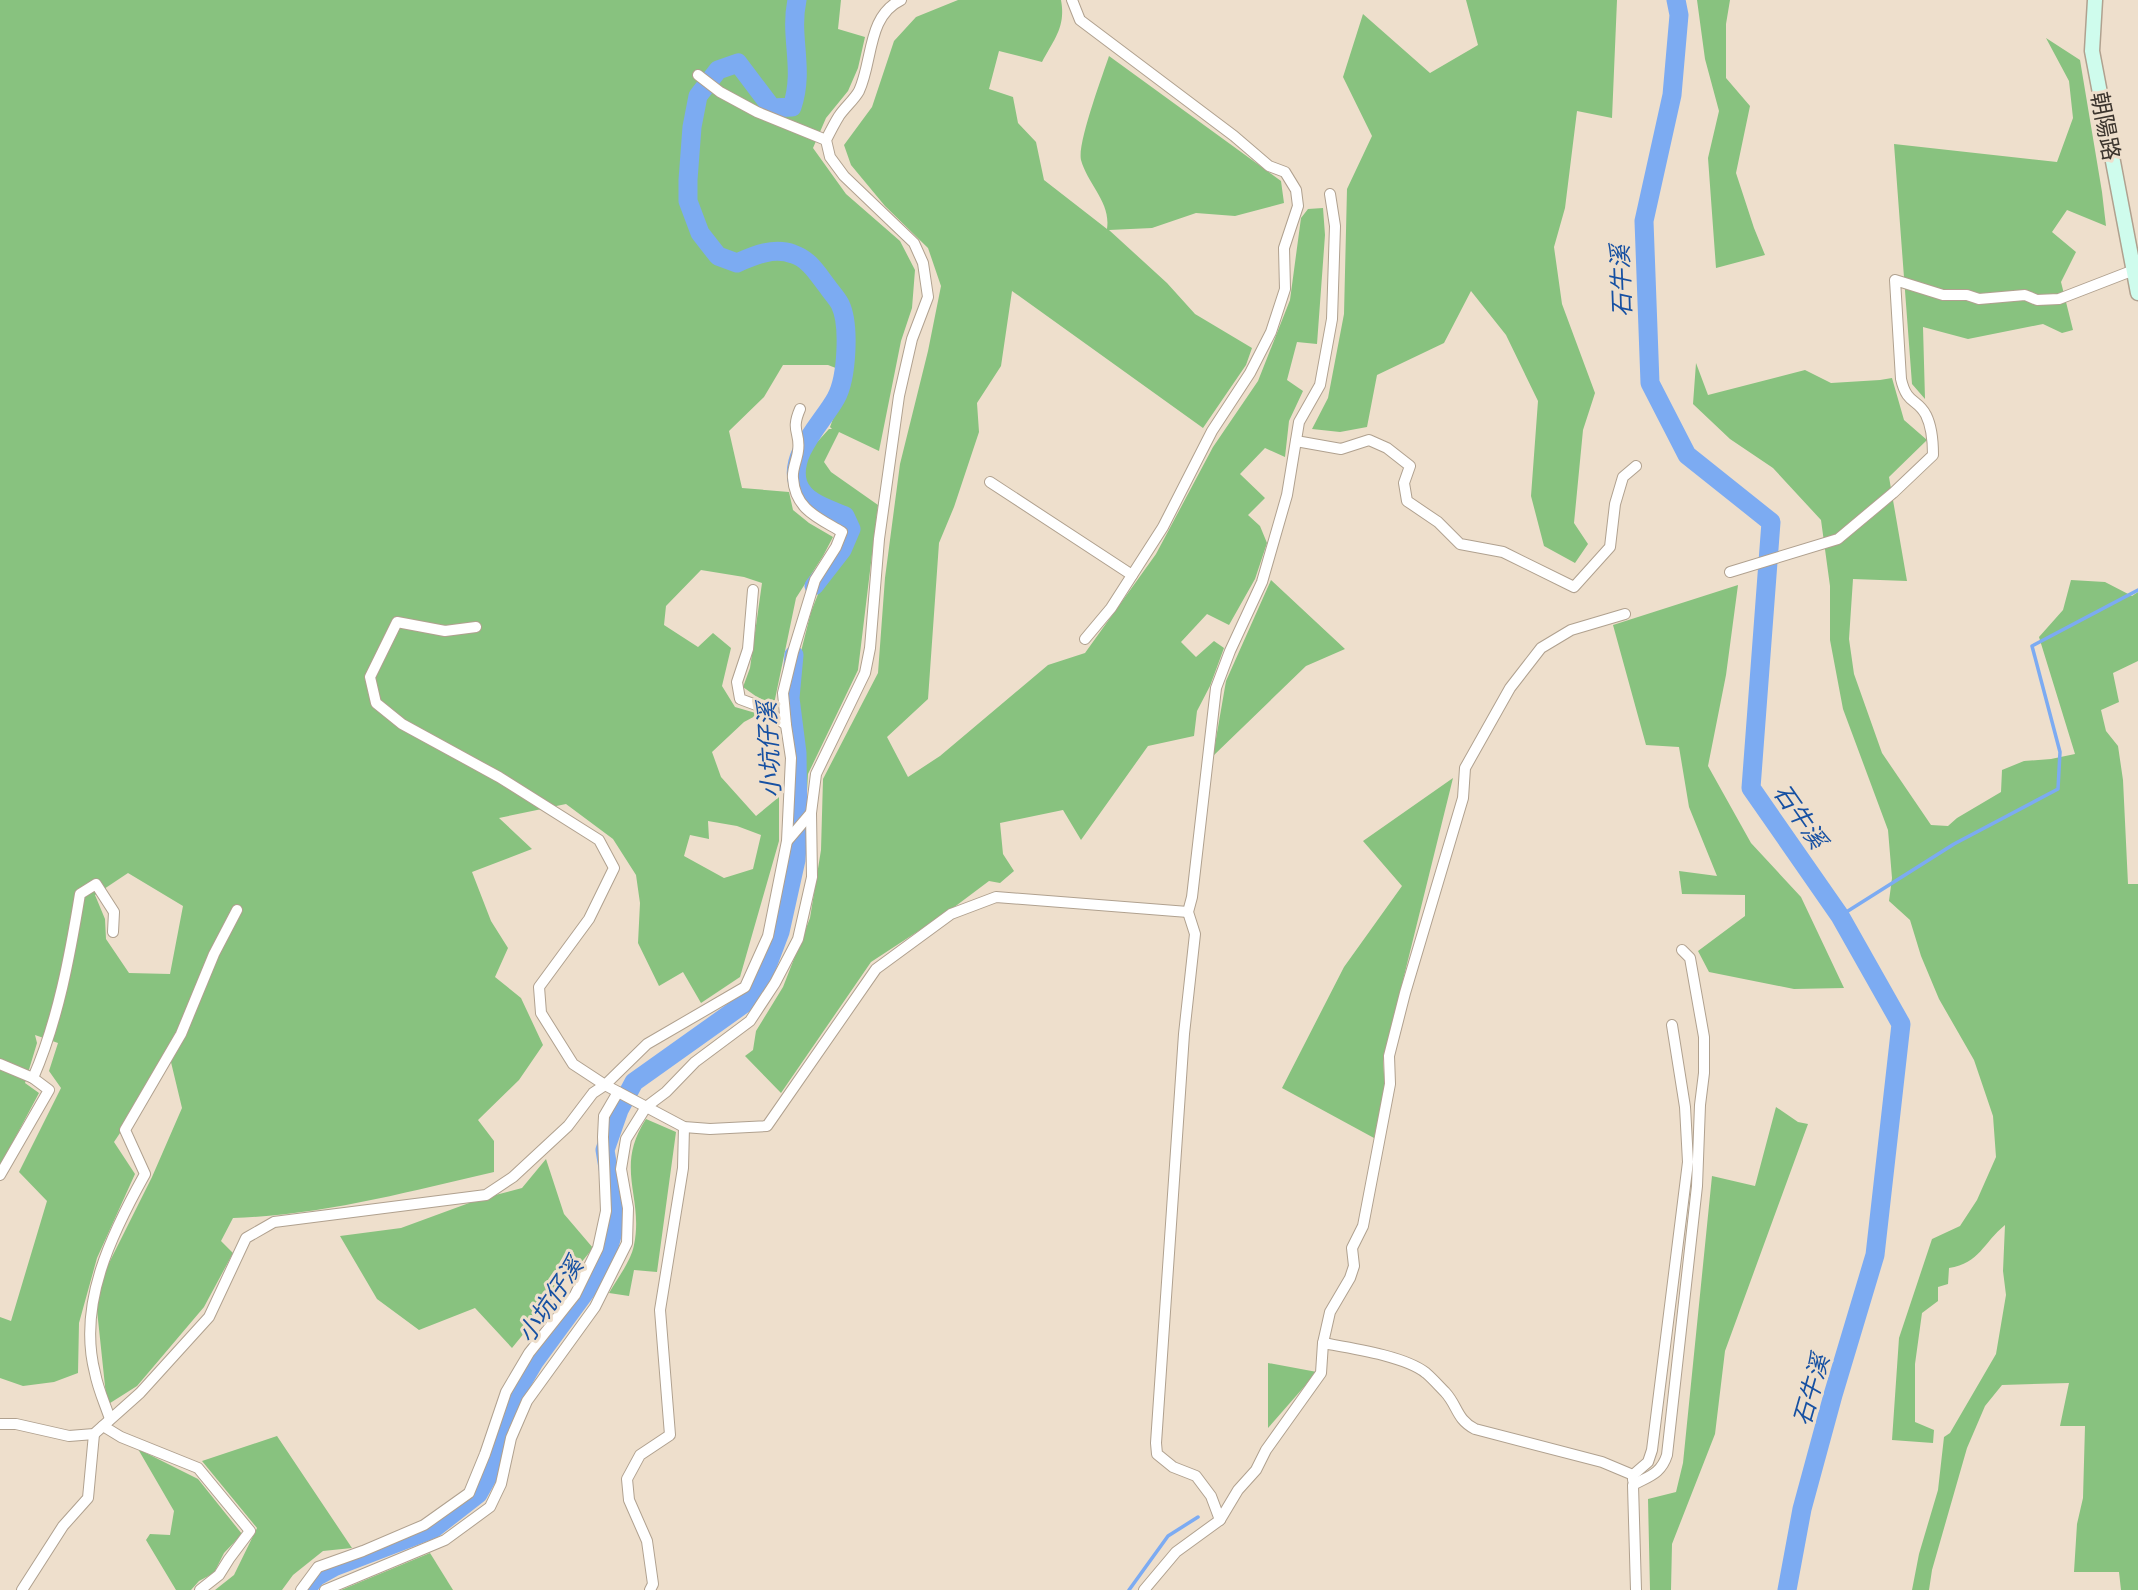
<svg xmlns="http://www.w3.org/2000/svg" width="2138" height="1590" viewBox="0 0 2138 1590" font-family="Ubuntu,'Noto Sans TC',sans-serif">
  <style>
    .green { fill: #88c27f; fill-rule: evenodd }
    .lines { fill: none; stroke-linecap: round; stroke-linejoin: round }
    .stream { stroke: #7cabf2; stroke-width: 3.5 }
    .river { stroke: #7cabf2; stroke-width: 19 }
    .minor-casing { stroke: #b0a18f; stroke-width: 12 }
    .secondary-casing { stroke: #b0a18f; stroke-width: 17 }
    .minor { stroke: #fff; stroke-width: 10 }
    .secondary { stroke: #cffced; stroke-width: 14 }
    .labels { text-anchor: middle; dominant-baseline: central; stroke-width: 6; stroke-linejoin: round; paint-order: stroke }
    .street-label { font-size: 23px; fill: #3c352e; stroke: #eedfcc }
    .water-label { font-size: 24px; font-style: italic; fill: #1650a2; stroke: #eedfcc }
  </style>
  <rect width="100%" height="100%" fill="#eedfcc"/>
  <g class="green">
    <path d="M0,0H841L838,29L865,37L858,68L848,91L826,118L813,148L846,194L900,241L915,270L912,308L901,341L879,451L839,432L824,462L831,472L878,505L858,670L808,774L806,809L797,810L791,691L811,612L822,584L838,553L852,537L850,526L810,502L803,490V476L809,451L829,429H832L830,427L837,408L846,372L828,365H783L764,397L729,431L742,488L789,492L793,510L809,523L833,537L823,556L796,598L774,704L757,697L743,687L750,668L762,583L744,577L701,570L666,606L664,625L698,647L713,633L731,648L722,686L735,707L759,714L744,722L712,752L721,777L756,816L779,797V841L740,977L701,1003L683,972L659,986L638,943L640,903L636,875L613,839L566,804L499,818L532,849L472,872L491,921L508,948L495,977L521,998L543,1045L519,1080L478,1120L494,1141V1172C407,1192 323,1215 233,1218L221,1241L233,1253L204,1307L137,1386L107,1405L95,1291L152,1177L182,1108L170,1058L114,1142L135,1174L97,1258L79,1323L78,1373L54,1382L23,1386L0,1378V1317L11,1321L47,1201L19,1172L61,1088L49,1071L58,1043L35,1035L37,1043L25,1083L39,1093L0,1166ZM708,821L737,826L761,835L753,869L724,878L684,856L690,835L709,839ZM128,873L183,906L170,974L129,973L106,939L105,919L95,895Z"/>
    <path d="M958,0H1061C1066,27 1054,39 1042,62L999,51L989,89L1013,97L1018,123L1036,142L1044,180L1107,229C1111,202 1088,185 1081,160C1077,144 1103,74 1109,56L1281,181L1284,203L1235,216L1196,213L1152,228L1109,230L1167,283L1195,314L1252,348L1246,365L1203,428L1012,291L1001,366L977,403L979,432L954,507L939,543L928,699L887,737L908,777L940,756L1048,665L1085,653L1156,554L1213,447L1258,381L1290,300L1301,218L1308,209L1323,208L1325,235L1317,344L1297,342L1287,380L1303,391L1289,421L1285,457L1265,448L1240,474L1265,498L1248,515L1260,526L1267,543L1255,579L1229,625L1207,614L1181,642L1196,657L1214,641L1224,648L1210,686L1197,711L1194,736L1148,746L1081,840L1063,810L1000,823L1003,854L1014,871L1000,883L989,881L949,911L871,962L781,1093L745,1056L753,1050L756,1031L783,987L810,918L821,850L823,779L878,673L885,578L900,464L928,351L941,286L928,248L885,206L851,165L844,145L872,107L894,41L916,17Z"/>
    <path d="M1466,0H1617L1612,118L1577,111L1565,208L1554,247L1562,304L1595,393L1583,430L1574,523L1588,544L1575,563L1544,546L1531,496L1538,401L1506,335L1471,291L1444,343L1377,375L1367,427L1340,432L1312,429L1328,398L1344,314L1347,189L1372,136L1343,77L1363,14L1430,73L1478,45Z"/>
    <path d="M1697,0H1730L1726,24V78L1750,106L1736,173L1754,228L1765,255L1716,268L1708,158L1719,111L1705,59Z"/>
    <path d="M2046,38L2080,60L2102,192L2106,226L2067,210L2052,232L2076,252L2061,282L2073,330L2062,333L2043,324L1968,339L1923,327L1925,399L1912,384L1894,144L2057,162L2073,118L2069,81Z"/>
    <path d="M1696,363L1708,395L1805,370L1831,383L1880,380L1892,378L1904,420L1927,440L1889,477L1907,581L1853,579L1849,639L1854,674L1882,753L1931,825L1948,826L1957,818L2001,792L2002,770L2024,761L2051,759L2075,754L2039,637L2063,610L2071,580L2105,582L2132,596L2138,592V661L2113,673L2119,702L2101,710L2106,731L2118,746L2123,780L2128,884H2138V1590H2121L2119,1572H2074L2077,1524L2083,1498L2085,1426H2060L2069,1383L2002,1385L1985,1406L1967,1448L1932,1570L1929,1590H1912L1919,1554L1938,1490L1944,1437L1950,1433L1996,1354L2006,1295L2003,1271L2005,1225C1983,1243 1980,1263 1949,1268L1948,1284L1938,1287V1301L1922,1313L1915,1364V1422L1934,1430L1933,1443L1892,1440L1899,1338L1932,1239L1960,1226L1977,1200L1996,1157L1993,1116L1974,1060L1939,999L1921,956L1910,920L1889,901L1892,878L1888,830L1843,709L1830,640V586L1821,520L1773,468L1730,439L1693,404Z"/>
    <path d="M1271,580L1345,649L1306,666L1213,756L1226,681Z"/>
    <path d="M1738,585L1726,675L1708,766L1751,843L1801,897L1844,988L1794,989L1709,972L1698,951L1745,916V895L1682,894L1679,871L1717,876L1689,807L1679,747L1646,745L1613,625Z"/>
    <path d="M1453,778L1383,1061L1385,1087L1374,1138L1282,1088L1344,967L1402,886L1363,841Z"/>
    <path d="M1776,1107L1798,1122L1808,1124L1725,1351L1715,1434L1672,1544L1671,1590H1650L1648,1499L1676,1492L1683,1463L1712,1176L1755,1186Z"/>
    <path d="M646,1119L676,1132L657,1272L634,1270L629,1296L609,1293C617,1279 631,1261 634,1245C644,1197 614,1168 646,1119Z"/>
    <path d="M546,1159L564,1214L593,1248L512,1348L475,1308L419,1330L377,1299L340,1236L401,1228L480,1199L522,1188Z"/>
    <path d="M1268,1363L1317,1372L1268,1428Z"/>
    <path d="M277,1436L352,1548L323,1551L293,1575L282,1590H215L234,1575L257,1528L202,1461Z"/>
    <path d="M138,1449L198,1479L242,1534L224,1553L214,1573L199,1581L191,1590H176L146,1540L150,1534L170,1535L174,1511Z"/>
    <path d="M430,1553L453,1590H341Z"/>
  </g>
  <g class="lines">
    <g class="stream">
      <path d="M1840,916L1954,844L2058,789L2060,752L2032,646L2138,590"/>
      <path d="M1129,1590L1168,1536L1198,1517"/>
    </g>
    <g class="river">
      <path d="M797,0C789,38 805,68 792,107L772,108L738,63L718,70L698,96L692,127L688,180V201L700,233L718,256L737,263C755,255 774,247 793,254C809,259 817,273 827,286C831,292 837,298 840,304C850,324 847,378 836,398C823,422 788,454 798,484C805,503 829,509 845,516L851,529L842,550L814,586"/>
      <path d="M1676,0L1679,15L1672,95L1644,221L1650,383L1687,455L1771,522L1751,788L1840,916L1901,1024L1875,1255L1833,1395L1802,1509L1787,1590"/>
      <path d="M306,1590L316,1577L334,1567L433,1529L478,1494L492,1469L510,1403L534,1362L603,1268L613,1232V1198L605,1150L619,1110L634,1082L745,1003L763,977L780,932L796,860L798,831L797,753L790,698L794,655"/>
    </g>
    <g class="minor-casing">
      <g id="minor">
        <path d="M1072,0L1080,20L1234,136L1269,166L1285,172L1296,190L1298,206L1284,248L1285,289L1271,332L1250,373L1212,431L1163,527L1111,608L1085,639"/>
        <path d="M698,75L720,92L757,112L826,140"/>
        <path d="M1296,441L1341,449L1369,440L1387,448L1410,466L1404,483L1407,501L1438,522L1460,544L1503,552L1574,587L1610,547L1615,504L1623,477L1636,466"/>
        <path d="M990,482L1132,575"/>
        <path d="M1730,572L1838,539L1893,493L1933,455C1933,442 1932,427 1926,415C1917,398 1907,405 1901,379L1895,280L1943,295H1967L1979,299L2025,295L2037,300L2059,299L2134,270"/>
        <path d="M476,627L445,631L397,622L370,677L376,703L402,724L499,777L599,840L614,868L589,919L539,987L541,1013L573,1064L605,1085L684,1127L710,1129L767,1126L876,969L951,914L996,897L1188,912"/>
        <path d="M786,725L783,693L793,652L815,580L836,547L842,532C819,518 795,510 793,478C792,469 797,460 798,451C801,432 790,432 800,409"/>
        <path d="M788,840L811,813"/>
        <path d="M0,1064L33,1078L49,1090L0,1175"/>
        <path d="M33,1078C58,1021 70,955 80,894L96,884L114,912L113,932"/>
        <path d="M1323,1343C1350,1348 1405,1356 1426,1373C1433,1379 1439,1386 1445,1392C1458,1406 1456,1419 1475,1429L1602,1462L1633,1475V1480"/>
        <path d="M110,1419C105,1404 98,1389 95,1373C77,1304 112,1233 145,1174L125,1130L181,1034L214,954L237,910"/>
        <path d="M0,1424H16L69,1436L94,1434L140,1393L209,1317L246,1238L274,1222L486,1195L513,1177L568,1126L593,1093L605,1085L647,1044L745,987L768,936L787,841L791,758L786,725L764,708L740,699L737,682L748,649L753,590"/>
        <path d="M103,1426L121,1437L198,1468L250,1531L229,1559L219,1575L200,1590"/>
        <path d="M1633,1475L1648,1462L1652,1450L1688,1162L1685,1107L1672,1025"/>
        <path d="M1220,1520L1238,1490L1256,1470L1266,1450L1321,1373L1323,1343L1330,1312L1350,1278L1354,1266L1352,1248L1363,1226L1390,1084L1389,1056L1405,993L1463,798L1465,768L1510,688L1541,648L1571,630L1625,614"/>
        <path d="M22,1590L63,1526L88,1498L94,1434"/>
        <path d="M301,1590L318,1567L363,1551L424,1525L469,1493L485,1454L506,1392L529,1353L575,1295L598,1248L606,1211L603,1137L604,1116L618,1092"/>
        <path d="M325,1590L445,1540L490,1507L501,1484L511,1438L527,1401L595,1307L627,1243L628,1208L621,1169L626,1139L646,1107L666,1092L695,1062L750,1021L775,983L798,939L812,877L811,813L816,774L865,673L870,648L879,539L899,396L912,339L928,297L923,263L914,243L844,176L830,157L826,140C830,132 834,124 839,116C845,107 854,100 859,91C873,61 867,16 901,0"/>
        <path d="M650,1590L653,1584L647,1541L629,1500L627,1479L640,1455L670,1435L660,1310L683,1168L684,1127"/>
        <path d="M1144,1590L1176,1552L1220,1520L1211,1496L1196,1476L1173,1467L1157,1454L1156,1443L1184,1034L1195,934L1188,912L1192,897L1216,688L1230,651L1262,582L1287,495L1299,422L1320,385L1332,319L1335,226L1330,194"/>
        <path d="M1636,1590L1633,1485C1649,1476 1661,1474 1667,1455L1697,1186L1700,1105L1704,1073V1037L1690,958L1682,950"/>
      </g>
    </g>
    <g class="secondary-casing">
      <path id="secondary" d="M2095,0L2092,51L2138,293"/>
    </g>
    <use href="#minor" class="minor"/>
    <use href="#secondary" class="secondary"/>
  </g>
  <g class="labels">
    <g class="street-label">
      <text transform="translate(2106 126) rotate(79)">朝陽路</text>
    </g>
    <g class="water-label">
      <text transform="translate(1621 281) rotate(-92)">石牛溪</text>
      <text transform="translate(769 750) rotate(-93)">小坑仔溪</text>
      <text transform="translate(1800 816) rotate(55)">石牛溪</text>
      <text transform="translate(550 1300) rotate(-56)">小坑仔溪</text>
      <text transform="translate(1811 1390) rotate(-74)">石牛溪</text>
    </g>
  </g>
</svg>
